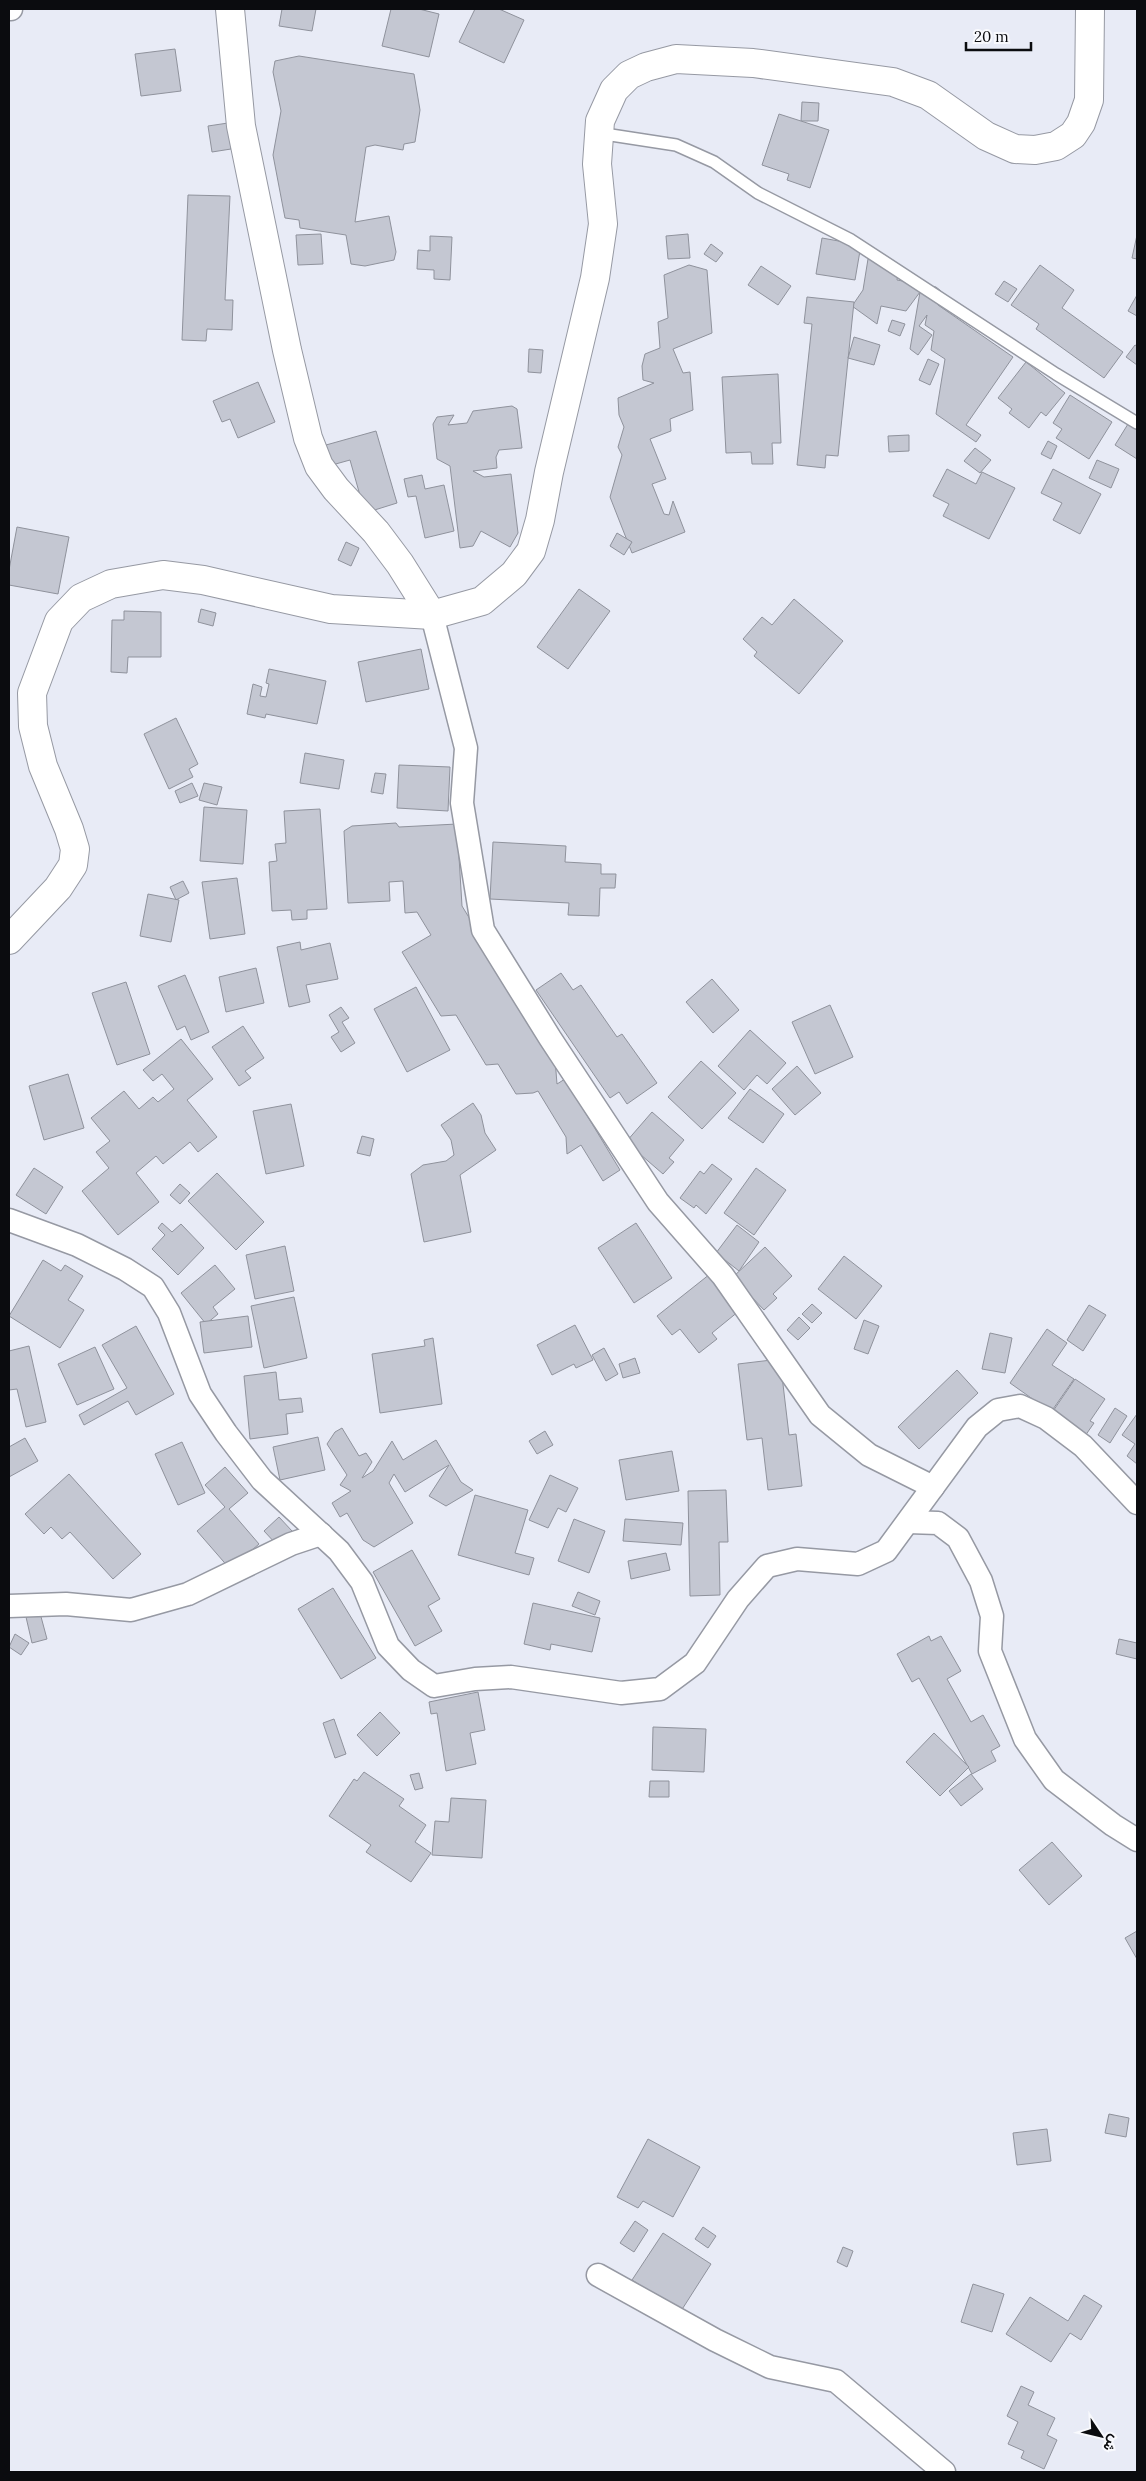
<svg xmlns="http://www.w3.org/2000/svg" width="1146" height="2481" viewBox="0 0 1146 2481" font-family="Lora,Vazirmatn,serif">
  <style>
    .building { fill: #c4c7d2; stroke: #8f929c }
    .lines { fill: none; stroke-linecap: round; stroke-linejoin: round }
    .service-casing { stroke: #9699a3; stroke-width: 14 }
    .minor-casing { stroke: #9699a3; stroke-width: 25 }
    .tertiary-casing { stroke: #9699a3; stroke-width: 30 }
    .primary-casing { stroke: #9699a3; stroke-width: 30 }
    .service { stroke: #fff; stroke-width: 11 }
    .minor { stroke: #fff; stroke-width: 22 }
    .tertiary { stroke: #fff; stroke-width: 28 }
    .primary { stroke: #fff; stroke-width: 28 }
  </style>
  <rect width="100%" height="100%" fill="#e8ebf6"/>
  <g class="building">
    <path d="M282,9H316L312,31L279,26Z"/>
    <path d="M391,9H419L439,14L429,57L382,46Z"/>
    <path d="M475,9H499L524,20L504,63L459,42Z"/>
    <path d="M175,49L181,91L141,96L135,54Z"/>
    <path d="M299,56L414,74L420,110L415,142L404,144L403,150L375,145L366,147L355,222L389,216L396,252L394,260L365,266L351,264L346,235L300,228L299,220L285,218L273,155L281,111L273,72L275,61Z"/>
    <path d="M802,102L819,103L818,121H801Z"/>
    <path d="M779,114L829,130L810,188L787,180L789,174L762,165Z"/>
    <path d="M228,123L231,149L212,152L208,126Z"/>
    <path d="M188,195L230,196L225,300H233L232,330L207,329L206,341L182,340Z"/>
    <path d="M321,234L323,264L298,265L296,235Z"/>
    <path d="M688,234L690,258L668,259L666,236Z"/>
    <path d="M1137,235V259L1132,258Z"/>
    <path d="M430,236L452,237L450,280L434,279V270L417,269L418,250L430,251Z"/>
    <path d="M822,238L861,245L855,280L816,274Z"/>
    <path d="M711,244L723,253L716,262L704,254Z"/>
    <path d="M868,259L899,265L897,280L936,287L941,291L938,305L1013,357L966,425L981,435L976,442L936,414L945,359L931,350L934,331L925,325L927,315L919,326L932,335L918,355L910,349L920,292L906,311L881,306L877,324L852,306L863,290Z"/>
    <path d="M689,265L707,270L712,333L673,349L683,373L690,372L693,410L670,419L671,431L650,439L666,479L652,484L664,514L669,515L673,501L685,532L632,553L610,497L622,455L618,447L624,427L619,415L618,398L654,383L643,380L642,366L645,354L660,348L658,322L668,318L664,275Z"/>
    <path d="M1040,265L1074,290L1062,308L1123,352L1104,378L1036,329L1039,324L1011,305Z"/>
    <path d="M761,266L791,286L778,305L748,285Z"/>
    <path d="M1004,281L1017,289L1008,302L995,294Z"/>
    <path d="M1137,295V316L1128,311Z"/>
    <path d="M807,297L854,302L838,456L826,455L825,468L797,465L812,324L804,323Z"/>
    <path d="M892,320L905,324L900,336L888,331Z"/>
    <path d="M854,337L880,345L874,365L848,358Z"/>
    <path d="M1135,345L1137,346V365L1126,357Z"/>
    <path d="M529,349L543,350L541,373L528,372Z"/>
    <path d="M928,359L939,364L930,385L919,380Z"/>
    <path d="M1026,362L1065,393L1046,416L1041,412L1029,428L1009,413L1012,409L998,398Z"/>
    <path d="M778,374L781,443H772L773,464H752L751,452L726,453L722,377Z"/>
    <path d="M258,382L275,422L238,438L230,419L222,422L213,401Z"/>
    <path d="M1070,395L1112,422L1089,459L1056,438L1062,429L1053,423Z"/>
    <path d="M512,406L517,409L522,448L499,450L496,457L497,468L473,471L484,477L511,474L518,533L510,547L481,531L473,546L460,548L450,466L437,459L433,424L437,417L454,415L448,425L467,423L473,411Z"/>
    <path d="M1128,424L1137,430V459L1115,445Z"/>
    <path d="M376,431L397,503L365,513L350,460L332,465L326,445Z"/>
    <path d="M909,435V451L889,452L888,436Z"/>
    <path d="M1048,441L1057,446L1051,459L1041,454Z"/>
    <path d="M975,448L991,460L980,473L964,461Z"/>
    <path d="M1097,460L1119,469L1111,488L1089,478Z"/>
    <path d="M947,469L976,484L982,472L1015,488L989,539L943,516L949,504L933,496Z"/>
    <path d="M1053,469L1101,494L1080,534L1053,520L1062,503L1041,493Z"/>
    <path d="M422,475L425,489L444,485L454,531L425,538L416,496L408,497L404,479Z"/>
    <path d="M17,527L69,537L58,594L9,585V570Z"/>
    <path d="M617,533L632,542L624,555L610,546Z"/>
    <path d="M346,542L359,548L351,566L338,560Z"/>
    <path d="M579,589L610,611L568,669L537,647Z"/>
    <path d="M794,599L843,641L799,694L754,656L757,652L743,639L762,617L772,625Z"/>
    <path d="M201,609L216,613L213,626L198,622Z"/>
    <path d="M124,611L161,612V657H128L127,673L111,672L112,620H124Z"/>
    <path d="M421,649L429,689L366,702L358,662Z"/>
    <path d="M269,669L326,681L317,724L266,714L265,718L247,714L253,684L262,687L260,696L266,697L269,684L266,683Z"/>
    <path d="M176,718L198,764L189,769L193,777L169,789L144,734Z"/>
    <path d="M305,753L344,760L339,789L300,783Z"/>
    <path d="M399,765L450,767L448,811L397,808Z"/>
    <path d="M375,773L386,774L383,794L371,792Z"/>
    <path d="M192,783L198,796L180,803L175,791Z"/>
    <path d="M204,783L222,787L217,805L199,800Z"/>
    <path d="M204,807L247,810L243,864L200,861Z"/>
    <path d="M320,809L327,909L307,910V919L292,920L291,910L272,911L269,862L277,861L275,844L286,843L284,811Z"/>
    <path d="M396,823L399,827L457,824L462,906L555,1059L557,1084L565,1079L620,1170L603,1181L581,1145L567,1154L566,1137L538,1091L533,1093L516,1094L498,1064L486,1065L456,1015L441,1016L402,952L431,935L417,912L405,913L403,881L389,882L390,901L348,903L344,831L352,826Z"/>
    <path d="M493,842L566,846L565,862L601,864V874H616L615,888H600L599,916L568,915L569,903L490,899Z"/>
    <path d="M237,878L245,934L210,939L202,882Z"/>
    <path d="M183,881L189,893L176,900L170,887Z"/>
    <path d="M148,894L179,900L171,942L140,936Z"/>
    <path d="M300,942L301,950L330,943L338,979L306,985L310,1002L289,1007L277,947Z"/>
    <path d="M256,968L264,1003L226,1012L219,977Z"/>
    <path d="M561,973L573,990L581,985L617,1037L622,1034L657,1083L627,1104L619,1092L610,1098L536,990Z"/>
    <path d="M185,975L209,1032L191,1040L185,1026L177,1030L158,986Z"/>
    <path d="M712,979L739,1010L713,1033L686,1002Z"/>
    <path d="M126,982L150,1054L117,1065L92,993Z"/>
    <path d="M416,987L450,1050L407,1072L374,1009Z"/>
    <path d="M830,1005L853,1057L815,1074L792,1022Z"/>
    <path d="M341,1007L349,1018L342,1022L355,1043L341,1052L331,1037L339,1032L329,1015Z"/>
    <path d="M243,1026L264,1058L245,1071L251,1078L239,1086L212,1047Z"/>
    <path d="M750,1030L786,1063L767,1084L757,1075L744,1090L718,1066Z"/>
    <path d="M181,1039L213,1079L187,1100L217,1137L198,1152L190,1142L163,1164L156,1156L136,1173L159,1202L118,1235L82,1191L109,1168L96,1152L110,1141L91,1118L124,1091L139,1109L153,1097L158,1102L174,1089L162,1074L153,1081L143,1070Z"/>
    <path d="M701,1061L736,1093L702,1129L668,1097Z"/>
    <path d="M797,1066L821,1093L795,1115L772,1089Z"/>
    <path d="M68,1074L84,1128L44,1140L29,1086Z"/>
    <path d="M750,1089L784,1114L763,1143L728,1118Z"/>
    <path d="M473,1103L481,1115L485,1133L496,1150L460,1175L471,1232L424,1242L411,1174L423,1165L446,1161L454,1155L451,1140L441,1125Z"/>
    <path d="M291,1104L304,1166L266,1174L253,1111Z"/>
    <path d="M652,1112L684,1140L669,1158L674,1162L663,1174L626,1142Z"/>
    <path d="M362,1136L374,1139L370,1156L357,1153Z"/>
    <path d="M712,1164L732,1179L706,1214L696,1205L694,1208L680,1198L700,1171L704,1174Z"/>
    <path d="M34,1168L63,1187L46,1214L16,1195Z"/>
    <path d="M756,1168L786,1190L754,1235L724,1213Z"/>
    <path d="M217,1173L264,1222L236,1250L188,1201Z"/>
    <path d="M180,1184L190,1193L180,1204L170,1195Z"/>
    <path d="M162,1223L172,1232L181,1224L204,1248L178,1275L152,1249L165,1235L158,1228Z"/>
    <path d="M636,1223L672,1278L634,1303L598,1248Z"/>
    <path d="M737,1225L759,1242L739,1271L716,1253Z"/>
    <path d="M285,1246L294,1291L255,1299L246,1255Z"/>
    <path d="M765,1247L792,1276L773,1294L777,1298L764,1310L733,1277Z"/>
    <path d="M844,1256L882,1286L856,1319L818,1289Z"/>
    <path d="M43,1260L61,1271L65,1265L83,1276L68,1300L84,1310L60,1348L9,1316Z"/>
    <path d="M215,1265L235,1289L213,1307L218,1314L206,1324L181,1293Z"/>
    <path d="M710,1274L739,1311L712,1333L717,1339L699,1353L680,1329L672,1335L657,1316Z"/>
    <path d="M294,1297L307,1358L264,1368L251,1306Z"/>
    <path d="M812,1304L822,1313L812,1323L802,1314Z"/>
    <path d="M1089,1305L1106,1315L1083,1351L1067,1340Z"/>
    <path d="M248,1316L252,1347L204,1353L200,1322Z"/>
    <path d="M799,1317L810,1328L798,1340L787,1330Z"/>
    <path d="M864,1320L879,1326L868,1354L854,1349Z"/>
    <path d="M575,1325L593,1360L576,1368L574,1364L552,1375L537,1345Z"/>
    <path d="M136,1326L174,1394L136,1415L128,1401L84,1425L79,1415L127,1388L102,1345Z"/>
    <path d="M1047,1329L1067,1343L1052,1365L1074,1379L1051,1412L1010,1383Z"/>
    <path d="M990,1333L1012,1338L1005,1373L982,1369Z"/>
    <path d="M433,1338L442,1404L380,1413L372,1354L425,1346L424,1340Z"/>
    <path d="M29,1346L46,1422L26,1427L17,1389L9,1390V1351Z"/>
    <path d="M95,1347L114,1389L77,1405L58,1364Z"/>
    <path d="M604,1348L618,1374L606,1381L592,1355Z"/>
    <path d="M635,1358L640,1373L623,1378L619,1364Z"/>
    <path d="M780,1359L789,1435L796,1434L802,1486L768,1490L762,1438L747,1440L738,1364Z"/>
    <path d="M957,1370L978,1393L919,1449L898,1427Z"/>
    <path d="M276,1372L279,1400L301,1398L303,1412L286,1414L288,1434L250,1439L244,1376Z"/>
    <path d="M1075,1379L1105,1399L1090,1421L1094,1423L1085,1436L1051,1414Z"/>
    <path d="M1115,1408L1127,1416L1110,1443L1098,1435Z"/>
    <path d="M1137,1414V1464L1127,1456L1135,1444L1122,1435Z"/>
    <path d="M342,1428L359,1456L366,1453L372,1462L362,1478L373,1471L392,1441L403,1460L436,1440L461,1482L473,1490L446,1506L429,1496L449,1465L405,1492L394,1474L389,1483L413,1523L374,1547L363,1540L347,1513L340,1517L332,1503L351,1491L340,1485L347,1475L327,1444L335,1432Z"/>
    <path d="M545,1431L553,1445L537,1454L529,1441Z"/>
    <path d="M318,1437L325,1470L280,1480L273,1447Z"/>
    <path d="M25,1438L38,1461L9,1477V1447Z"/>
    <path d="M182,1442L205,1493L178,1505L155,1454Z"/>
    <path d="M672,1451L679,1491L626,1500L619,1460Z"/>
    <path d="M225,1467L248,1493L229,1509L259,1544L230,1569L197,1531L225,1507L205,1485Z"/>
    <path d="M69,1474L141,1554L113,1579L70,1532L62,1539L51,1527L44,1534L25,1514Z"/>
    <path d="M550,1475L578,1488L566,1512L558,1508L548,1528L529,1520Z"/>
    <path d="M726,1490L728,1542H719L720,1595L690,1596L688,1491Z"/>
    <path d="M475,1495L528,1510L515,1553L534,1558L529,1575L458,1555Z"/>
    <path d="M279,1517L292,1531L277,1545L264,1531Z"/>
    <path d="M574,1519L605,1531L589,1573L558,1561Z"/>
    <path d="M625,1519L683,1523L681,1545L623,1541Z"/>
    <path d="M412,1550L440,1599L428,1606L442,1631L415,1646L373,1572Z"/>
    <path d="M666,1553L670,1570L631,1579L628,1561Z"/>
    <path d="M333,1588L376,1658L341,1679L298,1609Z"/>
    <path d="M578,1592L600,1601L595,1615L572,1606Z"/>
    <path d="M533,1603L600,1618L592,1652L551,1644L550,1650L524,1644Z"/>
    <path d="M40,1613L47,1639L32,1643L26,1617Z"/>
    <path d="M15,1634L29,1643L21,1655L9,1647Z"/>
    <path d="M929,1636L931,1641L941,1636L961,1671L947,1679L971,1722L983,1715L1000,1746L991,1751L996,1761L972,1774L919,1678L912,1682L897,1654Z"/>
    <path d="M1119,1639L1137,1643V1659L1116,1654Z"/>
    <path d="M478,1692L485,1730L470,1733L476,1764L446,1771L437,1713L431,1714L429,1702Z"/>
    <path d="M380,1712L400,1733L377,1756L357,1735Z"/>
    <path d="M334,1719L346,1754L335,1758L323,1723Z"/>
    <path d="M653,1727L706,1729L704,1772L652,1770Z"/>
    <path d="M934,1733L969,1767L940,1796L906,1762Z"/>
    <path d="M364,1772L404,1799L399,1806L426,1825L415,1842L431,1853L411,1882L366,1852L371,1845L329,1816L354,1779L357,1781Z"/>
    <path d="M419,1773L423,1788L415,1790L410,1775Z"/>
    <path d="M971,1774L983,1789L961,1806L949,1791Z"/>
    <path d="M650,1781H669V1797H649Z"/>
    <path d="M451,1798L486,1800L482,1858L432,1855L435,1821L449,1822Z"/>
    <path d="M1052,1842L1082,1876L1049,1905L1019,1870Z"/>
    <path d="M1137,1931V1959L1125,1938Z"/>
    <path d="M1109,2114L1129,2118L1126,2137L1105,2133Z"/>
    <path d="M1047,2129L1051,2161L1017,2165L1013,2133Z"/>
    <path d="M648,2139L700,2167L673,2217L643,2201L638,2208L617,2197Z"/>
    <path d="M635,2221L648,2230L634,2252L620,2243Z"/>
    <path d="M703,2227L716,2236L708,2248L695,2239Z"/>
    <path d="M663,2233L711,2264L681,2311L632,2280Z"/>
    <path d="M843,2247L853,2251L847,2267L837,2262Z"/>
    <path d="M973,2284L1004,2294L992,2332L961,2322Z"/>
    <path d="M1084,2295L1102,2306L1081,2340L1070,2333L1051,2362L1006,2334L1030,2297L1068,2321Z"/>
    <path d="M1021,2386L1034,2392L1028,2405L1055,2418L1047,2435L1057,2440L1044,2469L1021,2458L1024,2451L1008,2444L1018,2422L1007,2416Z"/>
  </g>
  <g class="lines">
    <g class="service-casing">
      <path id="service" d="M598,133L676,145L714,162L758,193L851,240L1056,374L1137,423"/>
    </g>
    <g class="minor-casing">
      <g id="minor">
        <path d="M9,9H11"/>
        <path d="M432,615L466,748L462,803L483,930L550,1038L658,1202L723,1276L820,1415L869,1455L933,1487"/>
        <path d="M9,1220L77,1245L125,1269L153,1287L169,1313L200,1394L226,1433L262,1480L339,1551L362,1582L388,1646L411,1670L434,1686L475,1679L511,1677L621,1693L660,1689L695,1663L738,1599L767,1566L797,1559L858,1564L886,1551L977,1427L998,1410L1020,1406L1046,1418L1083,1446L1137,1503"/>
        <path d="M908,1522L938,1523L958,1538L981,1581L992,1616L990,1651L1025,1739L1054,1780L1113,1825L1137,1840"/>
        <path d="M9,1606L66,1604L131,1610L188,1594L291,1544L321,1534"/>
        <path d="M598,2275L715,2340L770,2367L836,2381L944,2472"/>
      </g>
    </g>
    <g class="tertiary-casing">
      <path id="tertiary" d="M230,9L241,126L287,350L308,438L319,466L336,489L376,532L400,564L432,615"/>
    </g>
    <g class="primary-casing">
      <path id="primary" d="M9,940L58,888L73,865L75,849L69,829L43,766L33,726L32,693L59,621L81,598L111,584L163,575L203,580L331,609L432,615L482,601L514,574L531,551L540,520L549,472L595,278L603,224L597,164L600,121L614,90L629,75L646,67L676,59L753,63L893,82L928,95L986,136L1015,149L1035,150L1056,146L1073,135L1081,123L1089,100L1090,9"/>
    </g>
    <use href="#service" class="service"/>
    <use href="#minor" class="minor"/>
    <use href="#tertiary" class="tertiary"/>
    <use href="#primary" class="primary"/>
  </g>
  <rect width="1146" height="2481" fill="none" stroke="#0b0c0f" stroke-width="20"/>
  <g transform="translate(1101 2436) rotate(125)" stroke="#f8f9fd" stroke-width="4" paint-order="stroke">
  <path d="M0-4L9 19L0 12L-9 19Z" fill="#0b0c0f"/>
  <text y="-8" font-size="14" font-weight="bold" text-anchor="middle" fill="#0b0c0f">ش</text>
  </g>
  <path d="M966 42v8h65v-8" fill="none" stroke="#0b0c0f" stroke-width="2.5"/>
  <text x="974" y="42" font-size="15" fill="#0b0c0f" stroke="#f8f9fd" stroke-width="4" paint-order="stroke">20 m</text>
</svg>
